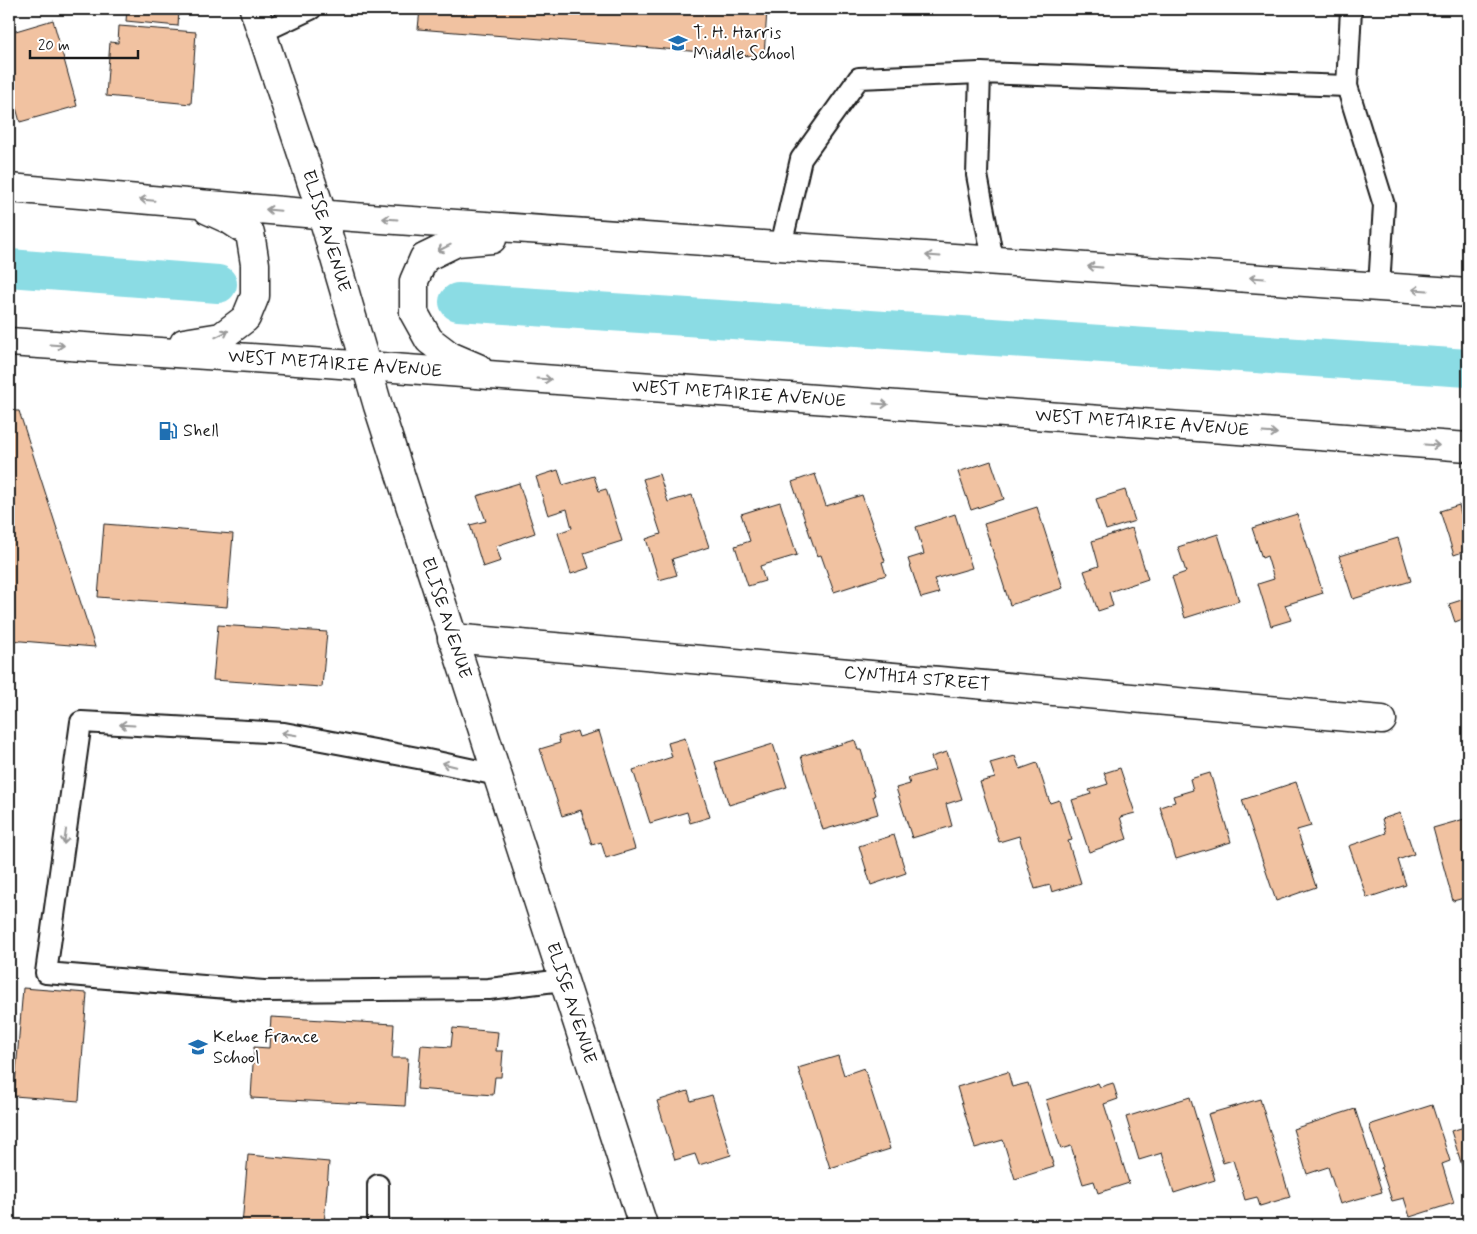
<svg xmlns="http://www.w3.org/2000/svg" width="1477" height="1234" viewBox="0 0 1477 1234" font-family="Mynerve,sans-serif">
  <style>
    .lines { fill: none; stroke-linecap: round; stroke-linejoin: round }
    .canal { stroke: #8bdce4; stroke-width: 38 }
    .building { fill: #f1c2a1; stroke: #1c1c1c }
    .service-casing { stroke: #1c1c1c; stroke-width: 24 }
    .minor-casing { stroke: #1c1c1c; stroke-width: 31 }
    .tertiary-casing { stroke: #1c1c1c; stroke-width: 31 }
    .secondary-casing { stroke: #1c1c1c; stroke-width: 31 }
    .service { stroke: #fff; stroke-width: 20 }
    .minor { stroke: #fff; stroke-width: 28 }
    .tertiary { stroke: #fff; stroke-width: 28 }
    .secondary { stroke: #fff; stroke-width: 28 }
    .oneway { stroke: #999 }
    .labels { text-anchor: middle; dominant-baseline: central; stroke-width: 4; stroke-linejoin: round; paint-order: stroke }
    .poi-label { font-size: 18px; fill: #1c1c1c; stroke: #fff; text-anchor: start }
    .street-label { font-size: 18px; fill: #1c1c1c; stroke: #fff }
  </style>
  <rect width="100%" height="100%" fill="#fff"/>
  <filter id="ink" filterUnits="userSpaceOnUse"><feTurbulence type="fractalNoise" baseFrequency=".02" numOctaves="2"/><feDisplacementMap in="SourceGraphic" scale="10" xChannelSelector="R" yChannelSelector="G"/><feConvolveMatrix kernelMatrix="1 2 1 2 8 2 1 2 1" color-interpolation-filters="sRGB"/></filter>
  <g filter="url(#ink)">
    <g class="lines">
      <g class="canal">
        <path d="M9,268L218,284"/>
        <path d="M458,302L1468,368"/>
      </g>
    </g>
    <g class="building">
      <path d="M127,9H179L178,26L126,21Z"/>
      <path d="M420,9H767L764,57L418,29Z"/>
      <path d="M53,20L77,106L20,122L9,82V33Z"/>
      <path d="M119,26L196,32L191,104L106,96L110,42L118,43Z"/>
      <path d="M9,411H19L95,647L9,640Z"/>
      <path d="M991,461L1004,499L971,510L958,472Z"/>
      <path d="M558,470L563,485L594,476L599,491L606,489L622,541L584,553L589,568L571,574L558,533L572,528L567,509L548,515L536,477Z"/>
      <path d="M659,474L668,502L692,495L709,547L672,559L677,575L659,580L646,539L661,534L643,479Z"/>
      <path d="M815,474L826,506L862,495L885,561L882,562L886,575L834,592L821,555L817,556L792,482Z"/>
      <path d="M519,483L535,533L496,546L501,561L483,567L470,525L486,521L477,496Z"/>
      <path d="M1125,490L1135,521L1106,530L1096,499Z"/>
      <path d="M780,502L797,555L760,566L765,581L748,586L735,546L750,541L741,514Z"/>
      <path d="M1459,505L1461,514L1468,511V550L1454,555L1440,511Z"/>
      <path d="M1037,507L1063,588L1010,605L984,524Z"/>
      <path d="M955,514L972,568L934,579L939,593L921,598L908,559L924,554L916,527Z"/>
      <path d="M1297,514L1323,593L1285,605L1291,620L1271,626L1258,584L1274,579L1267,556L1262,558L1252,528Z"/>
      <path d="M104,524L233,534L227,607L98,597Z"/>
      <path d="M1132,528L1148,579L1109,592L1113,606L1098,611L1084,571L1099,566L1092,541Z"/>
      <path d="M1218,534L1239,601L1185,618L1172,577L1186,572L1178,547Z"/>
      <path d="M1398,538L1411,581L1353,599L1339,556Z"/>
      <path d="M1468,598V617L1455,622L1449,604Z"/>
      <path d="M218,625L327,632L322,687L213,680Z"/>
      <path d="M577,731L579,737L599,731L635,849L606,858L601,842L592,845L581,810L562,816L540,749L560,743L558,737Z"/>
      <path d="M685,738L710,817L690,823L687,812L650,823L633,770L672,757L668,743Z"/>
      <path d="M855,740L858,750H861L875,795L873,796L878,814L823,830L801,756Z"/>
      <path d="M773,744L787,787L729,805L715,762Z"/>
      <path d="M947,752L962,799L946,804L952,826L912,838L896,788L910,784L908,778L935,770L931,757Z"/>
      <path d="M1015,756L1020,769L1037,763L1050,803L1059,800L1072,840L1068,841L1081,883L1052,892L1050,885L1035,889L1019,836L999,842L980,782L995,778L990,763Z"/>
      <path d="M1120,768L1135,813L1120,817L1127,839L1089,852L1072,800L1091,794L1089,790L1108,784L1104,773Z"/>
      <path d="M1210,773L1231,842L1176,859L1160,807L1175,802L1173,796L1193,790L1190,779Z"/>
      <path d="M1296,782L1311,826L1297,830L1316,887L1276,901L1242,800Z"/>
      <path d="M1400,813L1414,854L1398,860L1406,885L1367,898L1349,846L1386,833L1382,819Z"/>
      <path d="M1468,818V897L1453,901L1433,828Z"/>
      <path d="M894,835L906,873L871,885L859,846Z"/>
      <path d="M23,988L87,993L79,1101L14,1096Z"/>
      <path d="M271,1017L394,1024L392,1058H408L405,1106L251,1098L254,1047L269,1048Z"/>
      <path d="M453,1028L498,1032L496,1051H503L501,1077H495L493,1095L417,1089L421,1045L451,1047Z"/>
      <path d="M838,1056L844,1075L864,1068L890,1149L830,1168L798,1068Z"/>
      <path d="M1008,1072L1012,1087L1028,1083L1054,1167L1015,1179L1003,1140L975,1148L957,1087Z"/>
      <path d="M1098,1083L1100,1087L1113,1083L1118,1099L1104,1104L1129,1183L1098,1193L1094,1181L1083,1184L1071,1146L1061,1149L1046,1100Z"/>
      <path d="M688,1091L691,1101L712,1095L731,1155L699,1165L695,1154L675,1160L657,1101Z"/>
      <path d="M1190,1097L1215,1180L1174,1193L1162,1153L1139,1160L1126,1117Z"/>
      <path d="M1260,1099L1290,1197L1260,1206L1257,1197L1245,1200L1233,1160L1223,1163L1208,1114Z"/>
      <path d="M1432,1105L1450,1161L1442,1164L1454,1203L1410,1217L1404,1198L1392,1201L1381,1168L1383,1167L1369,1125Z"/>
      <path d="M1355,1109L1382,1192L1340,1204L1328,1167L1307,1174L1293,1129Z"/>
      <path d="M1468,1126V1174L1465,1175L1451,1131Z"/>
      <path d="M248,1155L329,1162L324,1225H242Z"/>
    </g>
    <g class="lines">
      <g class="service-casing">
        <g id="service">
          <path d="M262,32L311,9"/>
          <path d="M1347,86L1384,205L1379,287"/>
          <path d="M781,246L801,159L859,78L980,73"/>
          <path d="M993,260L977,175L980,73L1347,86L1351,9"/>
          <path d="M497,775L423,759L284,733L81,722L46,973L264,991L489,989L563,980"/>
          <path d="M378,1225V1185"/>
        </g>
      </g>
      <g class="minor-casing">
        <path id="minor" d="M452,638L1382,720"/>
      </g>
      <g class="tertiary-casing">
        <path id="tertiary" d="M254,9L322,214L378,406L643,1225"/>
      </g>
      <g class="secondary-casing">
        <g id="secondary">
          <path d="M9,188L353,217L1468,293"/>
          <path d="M9,342L326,363L1468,447"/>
          <path d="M184,343L221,337L246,318L255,296V264L250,233L230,220L208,210"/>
          <path d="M478,368L450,356L429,340L414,313V281L424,258L457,242L492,239"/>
        </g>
      </g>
      <use href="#service" class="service"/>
      <use href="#minor" class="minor"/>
      <use href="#tertiary" class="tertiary"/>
      <use href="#secondary" class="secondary"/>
    </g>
    <defs><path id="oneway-shaft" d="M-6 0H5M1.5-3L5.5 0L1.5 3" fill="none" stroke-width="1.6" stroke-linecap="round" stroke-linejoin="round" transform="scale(1.25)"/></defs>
    <g class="oneway">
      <use href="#oneway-shaft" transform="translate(147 200) rotate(-175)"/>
      <use href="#oneway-shaft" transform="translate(273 210) rotate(-175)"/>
      <use href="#oneway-shaft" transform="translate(390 219) rotate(-176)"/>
      <use href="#oneway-shaft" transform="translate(444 248) rotate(154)"/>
      <use href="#oneway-shaft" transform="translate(933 256) rotate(-176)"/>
      <use href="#oneway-shaft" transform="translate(1095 267) rotate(-176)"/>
      <use href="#oneway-shaft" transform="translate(1257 278) rotate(-176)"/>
      <use href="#oneway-shaft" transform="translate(1420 290) rotate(-176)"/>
      <use href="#oneway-shaft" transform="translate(222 334) rotate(-26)"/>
      <use href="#oneway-shaft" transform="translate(57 345) rotate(4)"/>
      <use href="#oneway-shaft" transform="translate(544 379) rotate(4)"/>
      <use href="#oneway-shaft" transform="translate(881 404) rotate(4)"/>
      <use href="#oneway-shaft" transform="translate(1270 433) rotate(4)"/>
      <use href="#oneway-shaft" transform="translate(1432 445) rotate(4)"/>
      <use href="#oneway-shaft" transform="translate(127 725) rotate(-177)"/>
      <use href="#oneway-shaft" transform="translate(289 734) rotate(-171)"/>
      <use href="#oneway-shaft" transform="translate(449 765) rotate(-167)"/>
      <use href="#oneway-shaft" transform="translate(65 837) rotate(98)"/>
    </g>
  </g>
  <defs>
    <g id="school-bare" transform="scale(1.5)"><path d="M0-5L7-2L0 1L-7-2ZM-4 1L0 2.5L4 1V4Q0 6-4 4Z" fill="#1f6fb2" stroke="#fff" stroke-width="2.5" paint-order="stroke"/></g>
    <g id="fuel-bare" transform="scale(1.5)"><path d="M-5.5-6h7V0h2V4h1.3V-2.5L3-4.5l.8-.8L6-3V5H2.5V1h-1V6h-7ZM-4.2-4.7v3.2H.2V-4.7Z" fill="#1f6fb2" stroke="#fff" stroke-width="2.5" paint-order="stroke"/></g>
  </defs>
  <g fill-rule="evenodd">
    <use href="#school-bare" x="678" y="43"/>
    <use href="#fuel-bare" x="168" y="431"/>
    <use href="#school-bare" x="198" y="1047"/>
  </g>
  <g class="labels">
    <g class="poi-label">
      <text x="693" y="33">T. H. Harris<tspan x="693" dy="21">Middle School</tspan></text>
      <text x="183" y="431">Shell</text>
      <text x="213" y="1037">Kehoe France<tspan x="213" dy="21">School</tspan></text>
    </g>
    <g class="street-label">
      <text transform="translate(326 231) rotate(73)">ELISE AVENUE</text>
      <text transform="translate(335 364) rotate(4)">WEST METAIRIE AVENUE</text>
      <text transform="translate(739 394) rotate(4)">WEST METAIRIE AVENUE</text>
      <text transform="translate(1142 423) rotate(4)">WEST METAIRIE AVENUE</text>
      <text transform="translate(446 618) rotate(72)">ELISE AVENUE</text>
      <text transform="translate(917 679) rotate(5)">CYNTHIA STREET</text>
      <text transform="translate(571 1003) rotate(72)">ELISE AVENUE</text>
    </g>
  </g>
  <rect width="1477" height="1234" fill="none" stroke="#fff" stroke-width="30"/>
  <rect x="15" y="15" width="1447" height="1204" fill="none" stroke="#1c1c1c" stroke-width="2" filter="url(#ink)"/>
  <path d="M30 50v8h108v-8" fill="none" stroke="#1c1c1c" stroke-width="2.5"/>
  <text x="38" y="50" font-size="15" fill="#1c1c1c" stroke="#ffffff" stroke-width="4" paint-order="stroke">20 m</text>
</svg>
